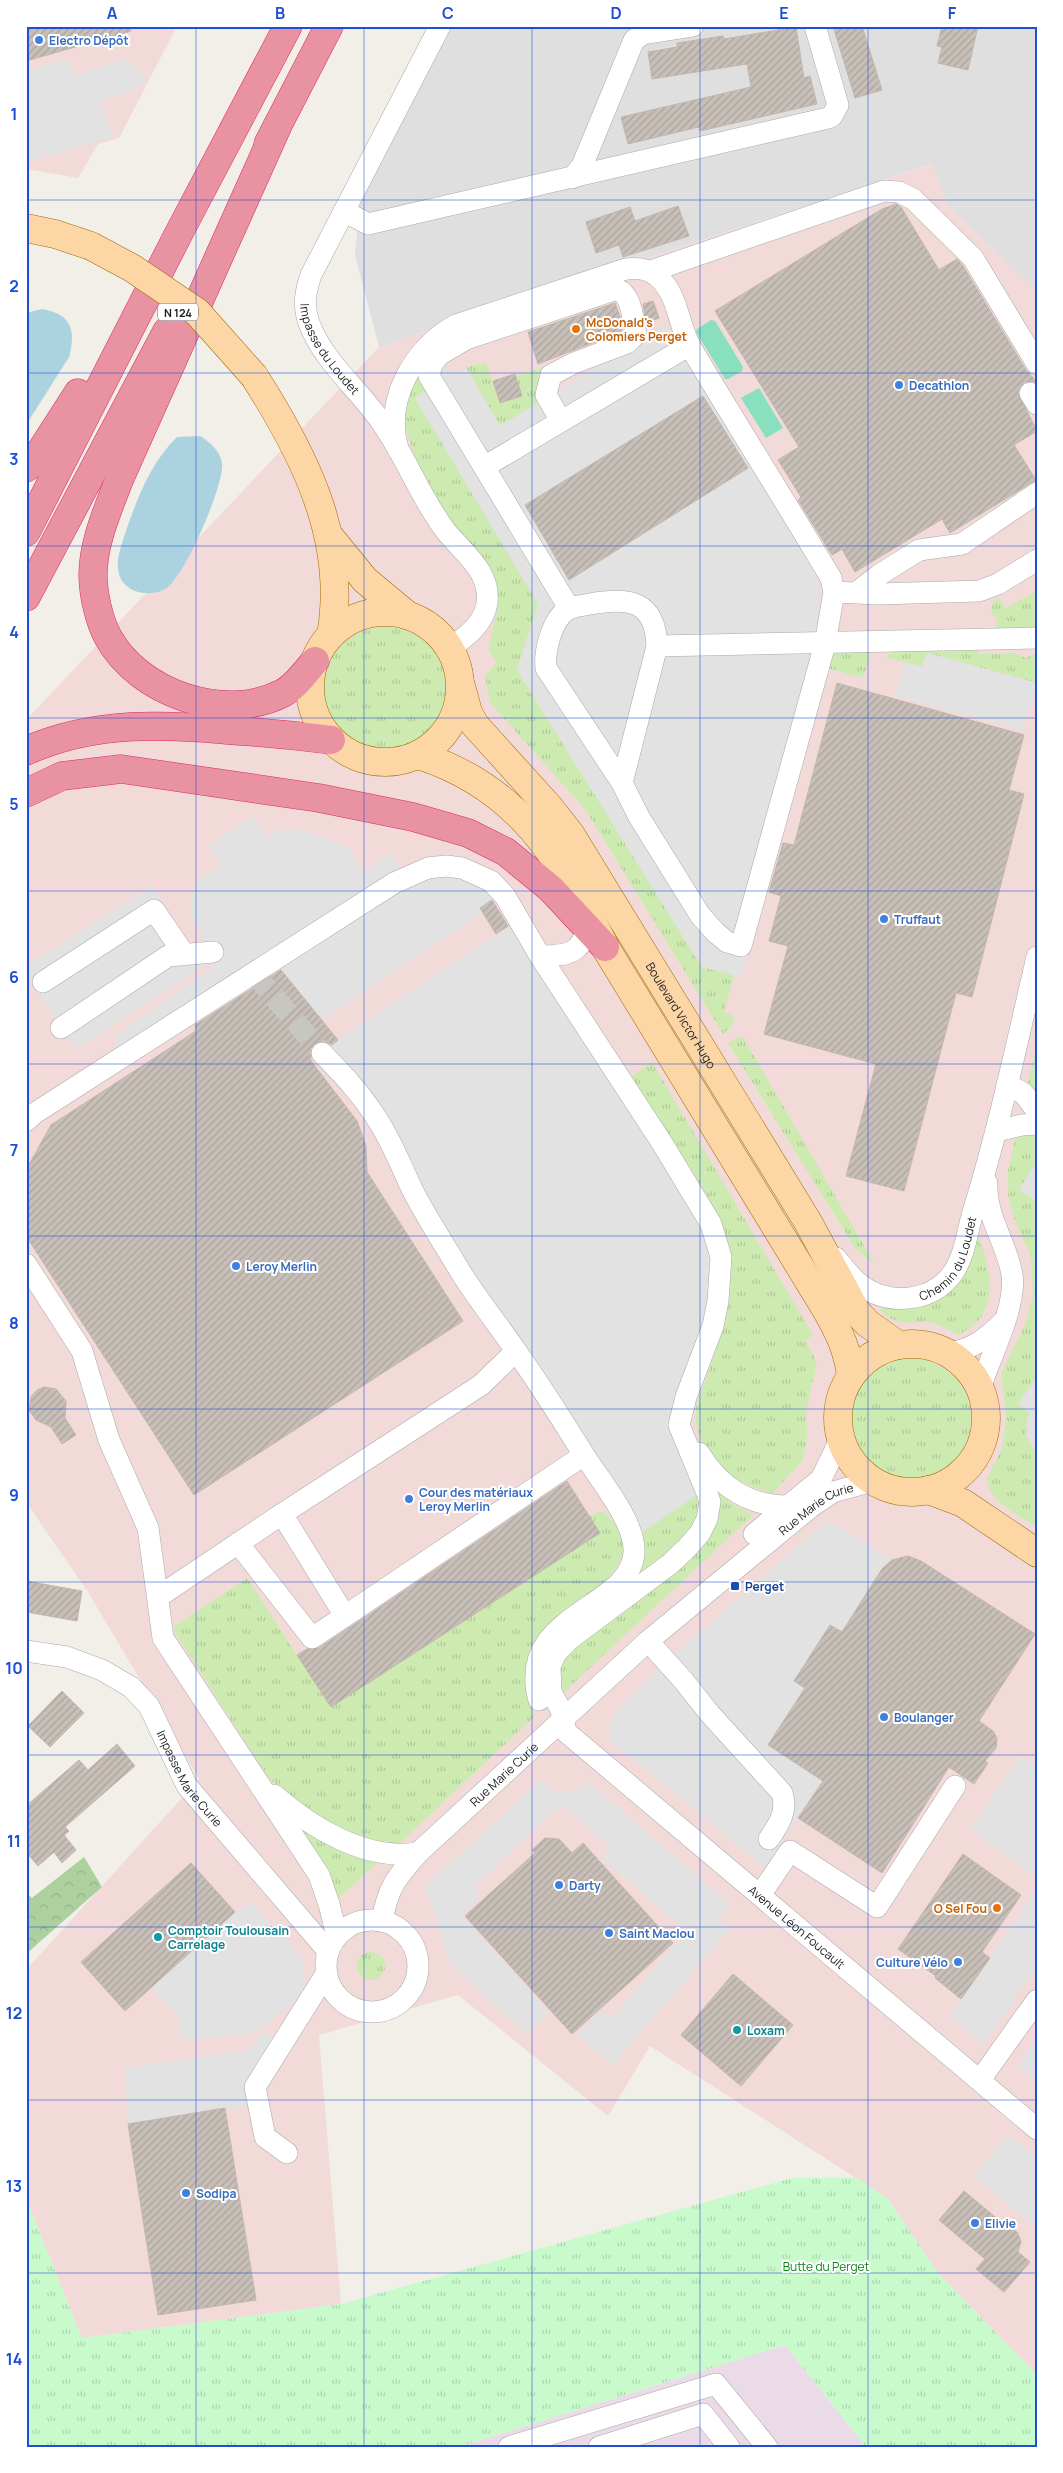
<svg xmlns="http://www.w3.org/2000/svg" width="1063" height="2473" viewBox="0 0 1063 2473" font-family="Manrope,sans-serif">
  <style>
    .residential { fill: #e0dfdf }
    .commercial { fill: #f2dad9 }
    .industrial { fill: #ebdbe8 }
    .grass { fill: url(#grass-tufts) }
    .forest { fill: url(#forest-crowns) }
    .park { fill: url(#park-tufts) }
    .pitch { fill: #88e0be }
    .parking { fill: #e2e2e2 }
    .water { fill: #aad3df }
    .building { fill: url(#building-hatch); stroke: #c4b6ab }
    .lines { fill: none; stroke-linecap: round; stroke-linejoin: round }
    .minor-tunnel { stroke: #c8c6c1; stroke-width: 21; stroke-dasharray: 21 11; stroke-linecap: butt }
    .minor-casing { stroke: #a9a9a9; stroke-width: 22 }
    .major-casing { stroke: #a06b00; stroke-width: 29 }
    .highway-casing { stroke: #dc2a67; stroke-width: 29 }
    .minor { stroke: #fff; stroke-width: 21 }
    .major { stroke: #fcd6a4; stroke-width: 28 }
    .highway { stroke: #e892a2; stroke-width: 28 }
    .major-bridge-casing { stroke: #a06b00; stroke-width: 29; stroke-linecap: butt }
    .major-bridge { stroke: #fcd6a4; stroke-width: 28 }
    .grid { fill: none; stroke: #1d4ed8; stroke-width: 1; stroke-opacity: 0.55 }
    .shop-dot { fill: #3f7fe0; stroke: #fff; stroke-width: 2 }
    .food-dot { fill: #e8710a; stroke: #fff; stroke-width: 2 }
    .transit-dot { fill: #1a4fb4; stroke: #fff; stroke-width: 2 }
    .culture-dot { fill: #0f9aa8; stroke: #fff; stroke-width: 2 }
    .labels { text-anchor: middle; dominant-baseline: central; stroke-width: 4; stroke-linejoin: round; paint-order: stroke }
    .shield { fill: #fff; stroke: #646464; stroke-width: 1 }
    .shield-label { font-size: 11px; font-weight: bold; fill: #222 }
    .shop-label { font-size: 12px; font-weight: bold; fill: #366cbe; stroke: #fff; text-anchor: start }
    .food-label { font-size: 12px; font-weight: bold; fill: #c56008; stroke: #fff; text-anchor: start }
    .street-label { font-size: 12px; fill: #222; stroke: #fff }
    .transit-label { font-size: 12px; font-weight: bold; fill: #164399; stroke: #fff; text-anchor: start }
    .culture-label { font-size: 12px; font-weight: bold; fill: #0d838f; stroke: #fff; text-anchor: start }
    .park-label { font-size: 12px; fill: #0c8416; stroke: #fff }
    .neatline { fill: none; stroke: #1d4ed8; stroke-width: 2 }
    .grid-label { font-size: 16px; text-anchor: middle; font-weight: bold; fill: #1d4ed8 }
  </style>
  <defs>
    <pattern id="grass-tufts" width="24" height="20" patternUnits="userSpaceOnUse" patternTransform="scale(1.25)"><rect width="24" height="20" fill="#cdebb0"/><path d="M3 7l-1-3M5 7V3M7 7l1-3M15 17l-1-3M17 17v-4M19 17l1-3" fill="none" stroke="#b0c997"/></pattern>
    <pattern id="forest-crowns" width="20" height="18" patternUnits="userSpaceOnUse" patternTransform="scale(1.25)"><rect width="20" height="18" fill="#add19e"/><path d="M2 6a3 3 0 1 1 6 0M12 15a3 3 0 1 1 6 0" fill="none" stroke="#95b388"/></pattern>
    <pattern id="park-tufts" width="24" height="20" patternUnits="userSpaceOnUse" patternTransform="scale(1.25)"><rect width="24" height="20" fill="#c8facc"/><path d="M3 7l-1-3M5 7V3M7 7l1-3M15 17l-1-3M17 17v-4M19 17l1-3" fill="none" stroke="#acd6af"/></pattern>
    <pattern id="building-hatch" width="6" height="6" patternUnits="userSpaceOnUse" patternTransform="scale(1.25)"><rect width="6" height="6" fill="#c7bfb8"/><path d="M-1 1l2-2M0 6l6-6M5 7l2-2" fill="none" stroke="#aba49e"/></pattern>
  </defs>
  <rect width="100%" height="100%" fill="#f2efe9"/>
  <path class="residential" d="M443,26H1037V291L953,211L945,198L932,164L379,347L355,255L360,200Z"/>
  <g class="commercial">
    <path d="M26,26H177L119,138L98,144L78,178L26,169Z"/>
    <path d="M933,164L945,198L953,211L1037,291V2375L939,2274L887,2198L650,2046L608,2116L458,1995L319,2035L341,2304L82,2338L26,2198V1970L199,1779L88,1592L26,1502V720L379,347Z"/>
  </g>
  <path class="industrial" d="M785,2345L866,2447H458L475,2442Z"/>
  <g class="grass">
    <path d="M486,362L500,403L522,396L516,376L558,363L541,401L510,420L503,440L500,426L466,367Z"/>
    <path d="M419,366L428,390L415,398L538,604L517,670L702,967L734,975L724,1012L734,1016L732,1026L723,1034L585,809L490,703L485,675L497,662L488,649L498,608L496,582L449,520L416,460L403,420L411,381Z"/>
    <path d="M1037,591V628H996L997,618L991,614L993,601L998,598L1006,608Z"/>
    <circle cx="385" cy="688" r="61"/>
    <path d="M978,650V654L1015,653L1026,658L1037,653V683L927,653L923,667L886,657L892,651Z"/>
    <path d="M868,652L869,657L864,676L858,677L824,667L834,653Z"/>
    <path d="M742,1036L743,1037L874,1263H872L855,1248L728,1043Z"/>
    <path d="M1037,1047V1104L1027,1085Z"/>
    <path d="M652,1062L813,1335L806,1340L817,1363L806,1411L807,1439L803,1460L773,1493L752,1487L731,1476L714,1460L702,1443L696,1425V1407L726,1321L731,1261L629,1078Z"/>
    <path d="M1037,1128V1161L1019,1190L1037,1201V1377L1018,1404L1031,1413C1023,1428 1026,1440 1037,1452V1527C1020,1516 987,1501 987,1478L1001,1450L1004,1437L1006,1416L1001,1374L1025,1324L1033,1297L1031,1257L1014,1218L1008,1195V1171L1016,1135Z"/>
    <path d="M977,1235C989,1260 999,1303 975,1324C970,1328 964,1332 958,1335C950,1331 938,1323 929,1322C908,1321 898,1328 880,1310L888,1305L917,1307L945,1296L963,1276Z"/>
    <circle cx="910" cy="1419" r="61"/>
    <path d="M717,1491L732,1504L753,1515L559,1697L556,1681L564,1655L668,1575Z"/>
    <path d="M697,1495L700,1517L669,1554L641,1573L644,1531Z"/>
    <path d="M597,1512H604C611,1518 616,1525 620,1533C640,1576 563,1605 541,1633C523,1656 521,1691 535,1716L398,1845H385L352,1835L285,1795L267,1775L174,1631L175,1626L247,1578L331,1707L600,1533L590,1516Z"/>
    <path d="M276,1805L382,1858L337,1900Z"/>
    <circle cx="371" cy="1966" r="14"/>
  </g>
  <path class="forest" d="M84,1857L102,1887L26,1954V1892L32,1898Z"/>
  <path class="park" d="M856,2177L887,2198L939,2274L1037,2375V2447H866L785,2345L458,2447H26V2198L82,2338L341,2304L792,2178Z"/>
  <g class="pitch">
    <path d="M711,320L715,321L743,367L742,371L728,379H725L696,332L697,329Z"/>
    <path d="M759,388L783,428L766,438L741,398Z"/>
  </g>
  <g class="parking">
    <path d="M68,58L73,76L124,59L139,69L147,82L134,90L102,100L112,137L26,162V71Z"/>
    <path d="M664,325L818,577L823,669L741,977L702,967L517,670L538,604L415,398L428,390L425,380L447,367L452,374L466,367L500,426Z"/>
    <path d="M927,653L1037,683L1023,730L895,696L904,662L922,667Z"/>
    <path d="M253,816L267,837L281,829L304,830L347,847L363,872L391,854L404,873L428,868L491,881L494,899L480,908L483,913L368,988L322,1021L274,962L120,1060L115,1046V1037L219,962L192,920L190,897L200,880L221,866L208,846Z"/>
    <path d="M152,886L203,966L76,1049L26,975V966Z"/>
    <path d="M519,920L721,1257L679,1425L706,1489L633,1538L322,1053L344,1035Z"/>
    <path d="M1037,1161V1201L1019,1190Z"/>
    <path d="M1037,1377V1452L1026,1436L1027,1420L1030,1413L1018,1404Z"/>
    <path d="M826,1522L844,1529L892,1560L882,1569L842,1632L830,1625L794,1680L805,1688L768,1745L823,1781L765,1867L609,1740V1720L667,1661Z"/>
    <path d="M1020,1756L1037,1767V1878L970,1829Z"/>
    <path d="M542,1779L555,1792L577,1790L587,1781L731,1905L719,1919L729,1930L613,2065L576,2035L602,2011L613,2018L686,1930L602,1859L610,1847L565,1807L553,1811L474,1887L481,1898L462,1916L550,2013L526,2034L449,1963L434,1910L424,1887Z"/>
    <path d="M1037,1889V1967L983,2044L949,2016Z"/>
    <path d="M251,1902L302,1957L306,1990L263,2028L247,2034L181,2040L178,2015L150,1988L235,1912Z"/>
    <path d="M264,2031L283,2043L259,2105L128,2124L125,2068L249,2050Z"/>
    <path d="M1037,2037V2082L1018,2066Z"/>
    <path d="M1007,2135L1037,2159V2191L1033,2196L1037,2199V2228L974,2177Z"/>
  </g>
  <g class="water">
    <path d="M42,309C72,314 76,331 69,357L26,425V313Z"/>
    <path d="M200,436C211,443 224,454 222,469C219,495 188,568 169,586C156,598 127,595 120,577C115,564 119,553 123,540C135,504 149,464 177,437Z"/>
  </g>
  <g class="building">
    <path d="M26,26H130L131,31L26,61Z"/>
    <path d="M833,26H862L882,90L855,98Z"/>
    <path d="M942,26H978L968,70L938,63L942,47L937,46Z"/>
    <path d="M796,27L804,78L810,76L817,104L700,131L699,127L628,144L621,117L751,87L747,64L652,79L648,52L677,47V43L723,36L724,39Z"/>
    <path d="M896,204L901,207L939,270L957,259L963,266L1026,370L1037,382H1024L1018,393L1037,431L1014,445L1036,480L950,533L942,519L855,572L842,549L832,555L798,500L801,497L778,460L799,447L715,311L882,209Z"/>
    <path d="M678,206L689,236L623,257L619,245L596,253L586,222L630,207L635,221Z"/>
    <path d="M653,301L659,318L646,323L643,304Z"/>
    <path d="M615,303L620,317L622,330L620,332L538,364L528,332Z"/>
    <path d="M515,374L522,396L500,403L493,381Z"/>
    <path d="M703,396L748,468L569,580L525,505Z"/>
    <path d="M837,683L1024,735L1009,790L1024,794L972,997L956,993L904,1191L846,1176L876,1064L764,1034L788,946L769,941L781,896L769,892L783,843L794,845Z"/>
    <path d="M492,900L508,926L496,934L480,908Z"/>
    <path d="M281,970L338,1040L332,1045L325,1041L314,1044L310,1050L311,1061L357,1121L366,1146L367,1172L463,1321L194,1495L26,1236V1170L51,1125L196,1031L195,1025Z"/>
    <path d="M44,1387L56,1389L66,1401L65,1418L76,1435L62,1444L51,1427L36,1420L29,1410L31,1397L37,1390Z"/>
    <path d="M567,1481L600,1533L331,1707L297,1655L307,1649L319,1648Z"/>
    <path d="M908,1556L921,1561L1035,1634L979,1721L993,1731L997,1738L996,1748L985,1761L988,1763L974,1784L949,1767L882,1873L798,1818L823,1781L768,1745L805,1688L794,1681L830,1625L842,1632L882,1569L892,1560Z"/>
    <path d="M26,1581L82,1591L77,1621L26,1612Z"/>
    <path d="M62,1691L84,1713L50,1747L28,1726Z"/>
    <path d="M117,1744L135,1766L65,1827L69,1831L64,1835L76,1850L62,1863L54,1852L38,1866L26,1852V1806L79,1760L88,1770Z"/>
    <path d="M545,1838L559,1839L572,1853L583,1843L673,1943L572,2034L465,1916L535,1853L532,1850Z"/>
    <path d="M963,1854L1021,1895L982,1952L990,1958L961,1999L935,1978L936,1976L898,1949Z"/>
    <path d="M191,1863L235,1912L125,2011L81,1962Z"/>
    <path d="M733,1974L793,2025L741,2086L681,2035Z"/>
    <path d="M225,2108L256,2300L158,2315L128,2124Z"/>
    <path d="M964,2191L1000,2221L1002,2219L1017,2232L1021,2241L1018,2252L1030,2262L1004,2292L976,2269L985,2259L939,2220Z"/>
  </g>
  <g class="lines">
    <path class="minor-tunnel" d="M254,973L322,1053"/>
    <g class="minor-casing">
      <g id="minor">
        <path id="s1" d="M440,26L311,275C305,292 303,306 309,323C324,363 359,389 382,423C406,457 420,497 445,530C463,553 491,571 487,603C484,624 466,637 450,648"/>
        <path d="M572,178L582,166L634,40L643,34L693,26"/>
        <path d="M344,211L368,224L828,118L832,116L838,105L815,26"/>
        <path d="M651,271L884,191L899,192L913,199L973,258L1037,364"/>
        <path d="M1030,393L1037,404"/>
        <path d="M398,449C384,400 413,349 456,325L626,269C640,267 654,270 663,282C679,301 679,327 691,348C737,425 785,501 831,578L834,592L825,644L741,946L727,942L715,932L700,915L639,817L622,783L546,668C544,652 551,626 562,614C569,606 581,606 590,604C629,597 655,600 657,646L622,783"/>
        <path d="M484,467L429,376L432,364L439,355L466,339L617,289C633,296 632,319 636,334L627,343L574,363L551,375L546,395L561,421"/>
        <path d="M834,592L878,594L979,591L998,584L1037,560"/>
        <path d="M857,592L879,575L919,550L962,544L1037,493"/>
        <path d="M569,608L484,467L690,345"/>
        <path d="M657,646L1037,638"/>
        <path d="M540,956C573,956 583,952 590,917"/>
        <path d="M43,982L154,910L184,954"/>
        <path d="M61,1028L168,956L213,952"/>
        <path d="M322,1053C341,1073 360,1092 375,1116C391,1139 400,1164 412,1189C426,1217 444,1244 460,1271C477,1299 498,1324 516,1351C539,1383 560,1417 581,1450C597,1477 636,1521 634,1553C630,1610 515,1613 539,1700"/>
        <path d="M1007,1084L1023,1093L1037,1111"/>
        <path id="s2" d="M26,1121L35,1113L394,883L428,868L446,866L462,868L491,881L505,896L540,956L662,1143L711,1224L721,1257L718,1301L713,1326L686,1397L679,1425L707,1493L710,1502L707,1519L700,1533L687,1548L670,1564L571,1638L556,1653L550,1666L551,1692L561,1710L566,1732L1037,2129"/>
        <path d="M996,1131L1022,1125L1037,1124"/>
        <path id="s3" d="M836,1258C844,1268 851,1278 862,1286C890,1306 932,1302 953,1273C965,1255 967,1232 973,1212C999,1128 1017,1042 1037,957"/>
        <path d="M26,1264L82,1351L109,1440L148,1528L163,1638L319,1875L329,1904L337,1936"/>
        <path d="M516,1351L481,1385L282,1514L345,1616L584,1455"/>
        <path d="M949,1353C973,1349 986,1339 1003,1322"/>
        <path d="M980,1388C990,1358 1017,1305 1012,1275C1007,1242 985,1217 987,1183"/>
        <path d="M699,1453C720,1487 748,1506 788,1506"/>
        <path d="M754,1534L821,1479L841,1438"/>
        <path d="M238,1543L312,1638L345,1616"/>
        <path d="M158,1597L282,1514"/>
        <path d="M648,1641L683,1680L710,1714L782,1793C788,1811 779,1824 769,1839"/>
        <path id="s4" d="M26,1651L67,1657L102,1670L131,1687L149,1706L187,1786L328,1951"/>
        <path d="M274,1795C312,1828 366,1861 418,1853"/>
        <path d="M760,1895L790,1851L877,1907L955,1786"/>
        <circle cx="372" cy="1966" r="46"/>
        <path id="s5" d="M382,1921C388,1887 396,1878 418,1853L648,1641L812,1506L833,1492L873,1481"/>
        <path d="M980,2080L1037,2000"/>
        <path d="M287,2153L265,2137L255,2087L326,1974"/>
        <path d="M509,2447L716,2384L767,2447"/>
        <path d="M599,2447L703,2414L729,2447"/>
      </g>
    </g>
    <g class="major-casing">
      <g id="major">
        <path d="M26,228L55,234L91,246"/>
        <path d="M254,376C304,454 348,540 331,635"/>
        <path d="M330,537L365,580L407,615"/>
        <circle cx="385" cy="687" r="75"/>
        <path id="s6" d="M461,686L468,712L475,725L549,807L571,835L808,1222L856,1311L867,1323L898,1345"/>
        <path d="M418,755C519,787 560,858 605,947L827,1311C839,1332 848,1351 851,1376"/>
        <circle cx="912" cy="1418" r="74"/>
        <path d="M928,1490L963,1503L1037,1553"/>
      </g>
    </g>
    <g class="highway-casing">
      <g id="highway">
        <path d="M277,127L119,480C108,510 93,542 93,575C93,593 99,621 108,637C139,694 225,723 283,693C296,686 306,671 315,661"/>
        <path d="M268,144L329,26"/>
        <path d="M26,468L33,463L78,393"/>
        <path d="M26,532L181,229L288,26"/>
        <path d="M26,597L167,331"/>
        <path d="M26,751C95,720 167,724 240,731C270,733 301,736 331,740"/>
        <path d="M26,793L62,776L121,769L319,798L413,817L468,833L506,852L551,889L605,947"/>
      </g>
    </g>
    <use href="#minor" class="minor"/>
    <use href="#major" class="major"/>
    <use href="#highway" class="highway"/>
    <g class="major-bridge-casing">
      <path id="major-bridge" d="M91,246L132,268L197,312L254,376"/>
    </g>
    <use href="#major-bridge" class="major-bridge"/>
  </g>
  <path class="grid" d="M196,26V2447M364,26V2447M532,26V2447M700,26V2447M868,26V2447M26,200H1037M26,373H1037M26,546H1037M26,718H1037M26,891H1037M26,1064H1037M26,1236H1037M26,1409H1037M26,1582H1037M26,1755H1037M26,1927H1037M26,2100H1037M26,2273H1037"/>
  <g class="shop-dot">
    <circle cx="39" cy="40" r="5"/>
    <circle cx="899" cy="385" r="5"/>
    <circle cx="884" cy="919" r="5"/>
    <circle cx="236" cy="1266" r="5"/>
    <circle cx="409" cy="1499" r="5"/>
    <circle cx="884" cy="1717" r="5"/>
    <circle cx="559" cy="1885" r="5"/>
    <circle cx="609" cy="1933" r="5"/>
    <circle cx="958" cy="1962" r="5"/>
    <circle cx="186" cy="2193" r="5"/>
    <circle cx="975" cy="2223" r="5"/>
  </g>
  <g class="food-dot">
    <circle cx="576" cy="329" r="5"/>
    <circle cx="997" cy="1908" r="5"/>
  </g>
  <rect class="transit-dot" x="730" y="1581" width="10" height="10" rx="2.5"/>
  <g class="culture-dot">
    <circle cx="158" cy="1937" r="5"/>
    <circle cx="737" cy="2030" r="5"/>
  </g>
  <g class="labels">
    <rect class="shield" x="158" y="303.5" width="40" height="17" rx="4"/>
    <g class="shield-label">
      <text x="178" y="312">N 124</text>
    </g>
    <g class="shop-label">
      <text x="49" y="40">Electro Dépôt</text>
      <text x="909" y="385">Decathlon</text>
      <text x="894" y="919">Truffaut</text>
      <text x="246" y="1266">Leroy Merlin</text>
      <text x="419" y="1492">Cour des matériaux<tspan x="419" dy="14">Leroy Merlin</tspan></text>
      <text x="894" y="1717">Boulanger</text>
      <text x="569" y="1885">Darty</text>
      <text x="619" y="1933">Saint Maclou</text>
      <text x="948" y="1962" text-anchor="end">Culture Vélo</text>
      <text x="196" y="2193">Sodipa</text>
      <text x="985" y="2223">Elivie</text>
    </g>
    <g class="food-label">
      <text x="586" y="322">McDonald's<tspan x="586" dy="14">Colomiers Perget</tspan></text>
      <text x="987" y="1908" text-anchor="end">O Sel Fou</text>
    </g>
    <g class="street-label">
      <text stroke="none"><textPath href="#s1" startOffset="362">Impasse du Loudet</textPath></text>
      <text stroke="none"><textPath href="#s6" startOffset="399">Boulevard Victor Hugo</textPath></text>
      <text stroke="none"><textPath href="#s3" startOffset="149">Chemin du Loudet</textPath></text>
      <text stroke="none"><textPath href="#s5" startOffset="606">Rue Marie Curie</textPath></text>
      <text stroke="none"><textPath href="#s5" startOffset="195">Rue Marie Curie</textPath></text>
      <text stroke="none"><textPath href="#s4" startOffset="222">Impasse Marie Curie</textPath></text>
      <text stroke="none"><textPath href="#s2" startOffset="1848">Avenue Léon Foucault</textPath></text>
    </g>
    <g class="transit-label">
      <text x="745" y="1586">Perget</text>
    </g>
    <g class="culture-label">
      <text x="168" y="1930">Comptoir Toulousain<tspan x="168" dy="14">Carrelage</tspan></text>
      <text x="747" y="2030">Loxam</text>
    </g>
    <g class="park-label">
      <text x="826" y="2266">Butte du Perget</text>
    </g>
  </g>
  <rect width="1063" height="2473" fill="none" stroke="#ffffff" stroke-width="55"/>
  <rect x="28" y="28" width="1008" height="2418" class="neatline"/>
  <g class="grid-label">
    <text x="112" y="19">A</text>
    <text x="280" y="19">B</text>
    <text x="448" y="19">C</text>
    <text x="616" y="19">D</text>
    <text x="784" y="19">E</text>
    <text x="952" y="19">F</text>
    <text x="14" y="120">1</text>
    <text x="14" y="292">2</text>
    <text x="14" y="465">3</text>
    <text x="14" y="638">4</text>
    <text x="14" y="810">5</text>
    <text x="14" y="983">6</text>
    <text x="14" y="1156">7</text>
    <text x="14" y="1329">8</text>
    <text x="14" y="1501">9</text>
    <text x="14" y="1674">10</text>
    <text x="14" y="1847">11</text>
    <text x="14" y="2019">12</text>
    <text x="14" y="2192">13</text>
    <text x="14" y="2365">14</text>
  </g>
</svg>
